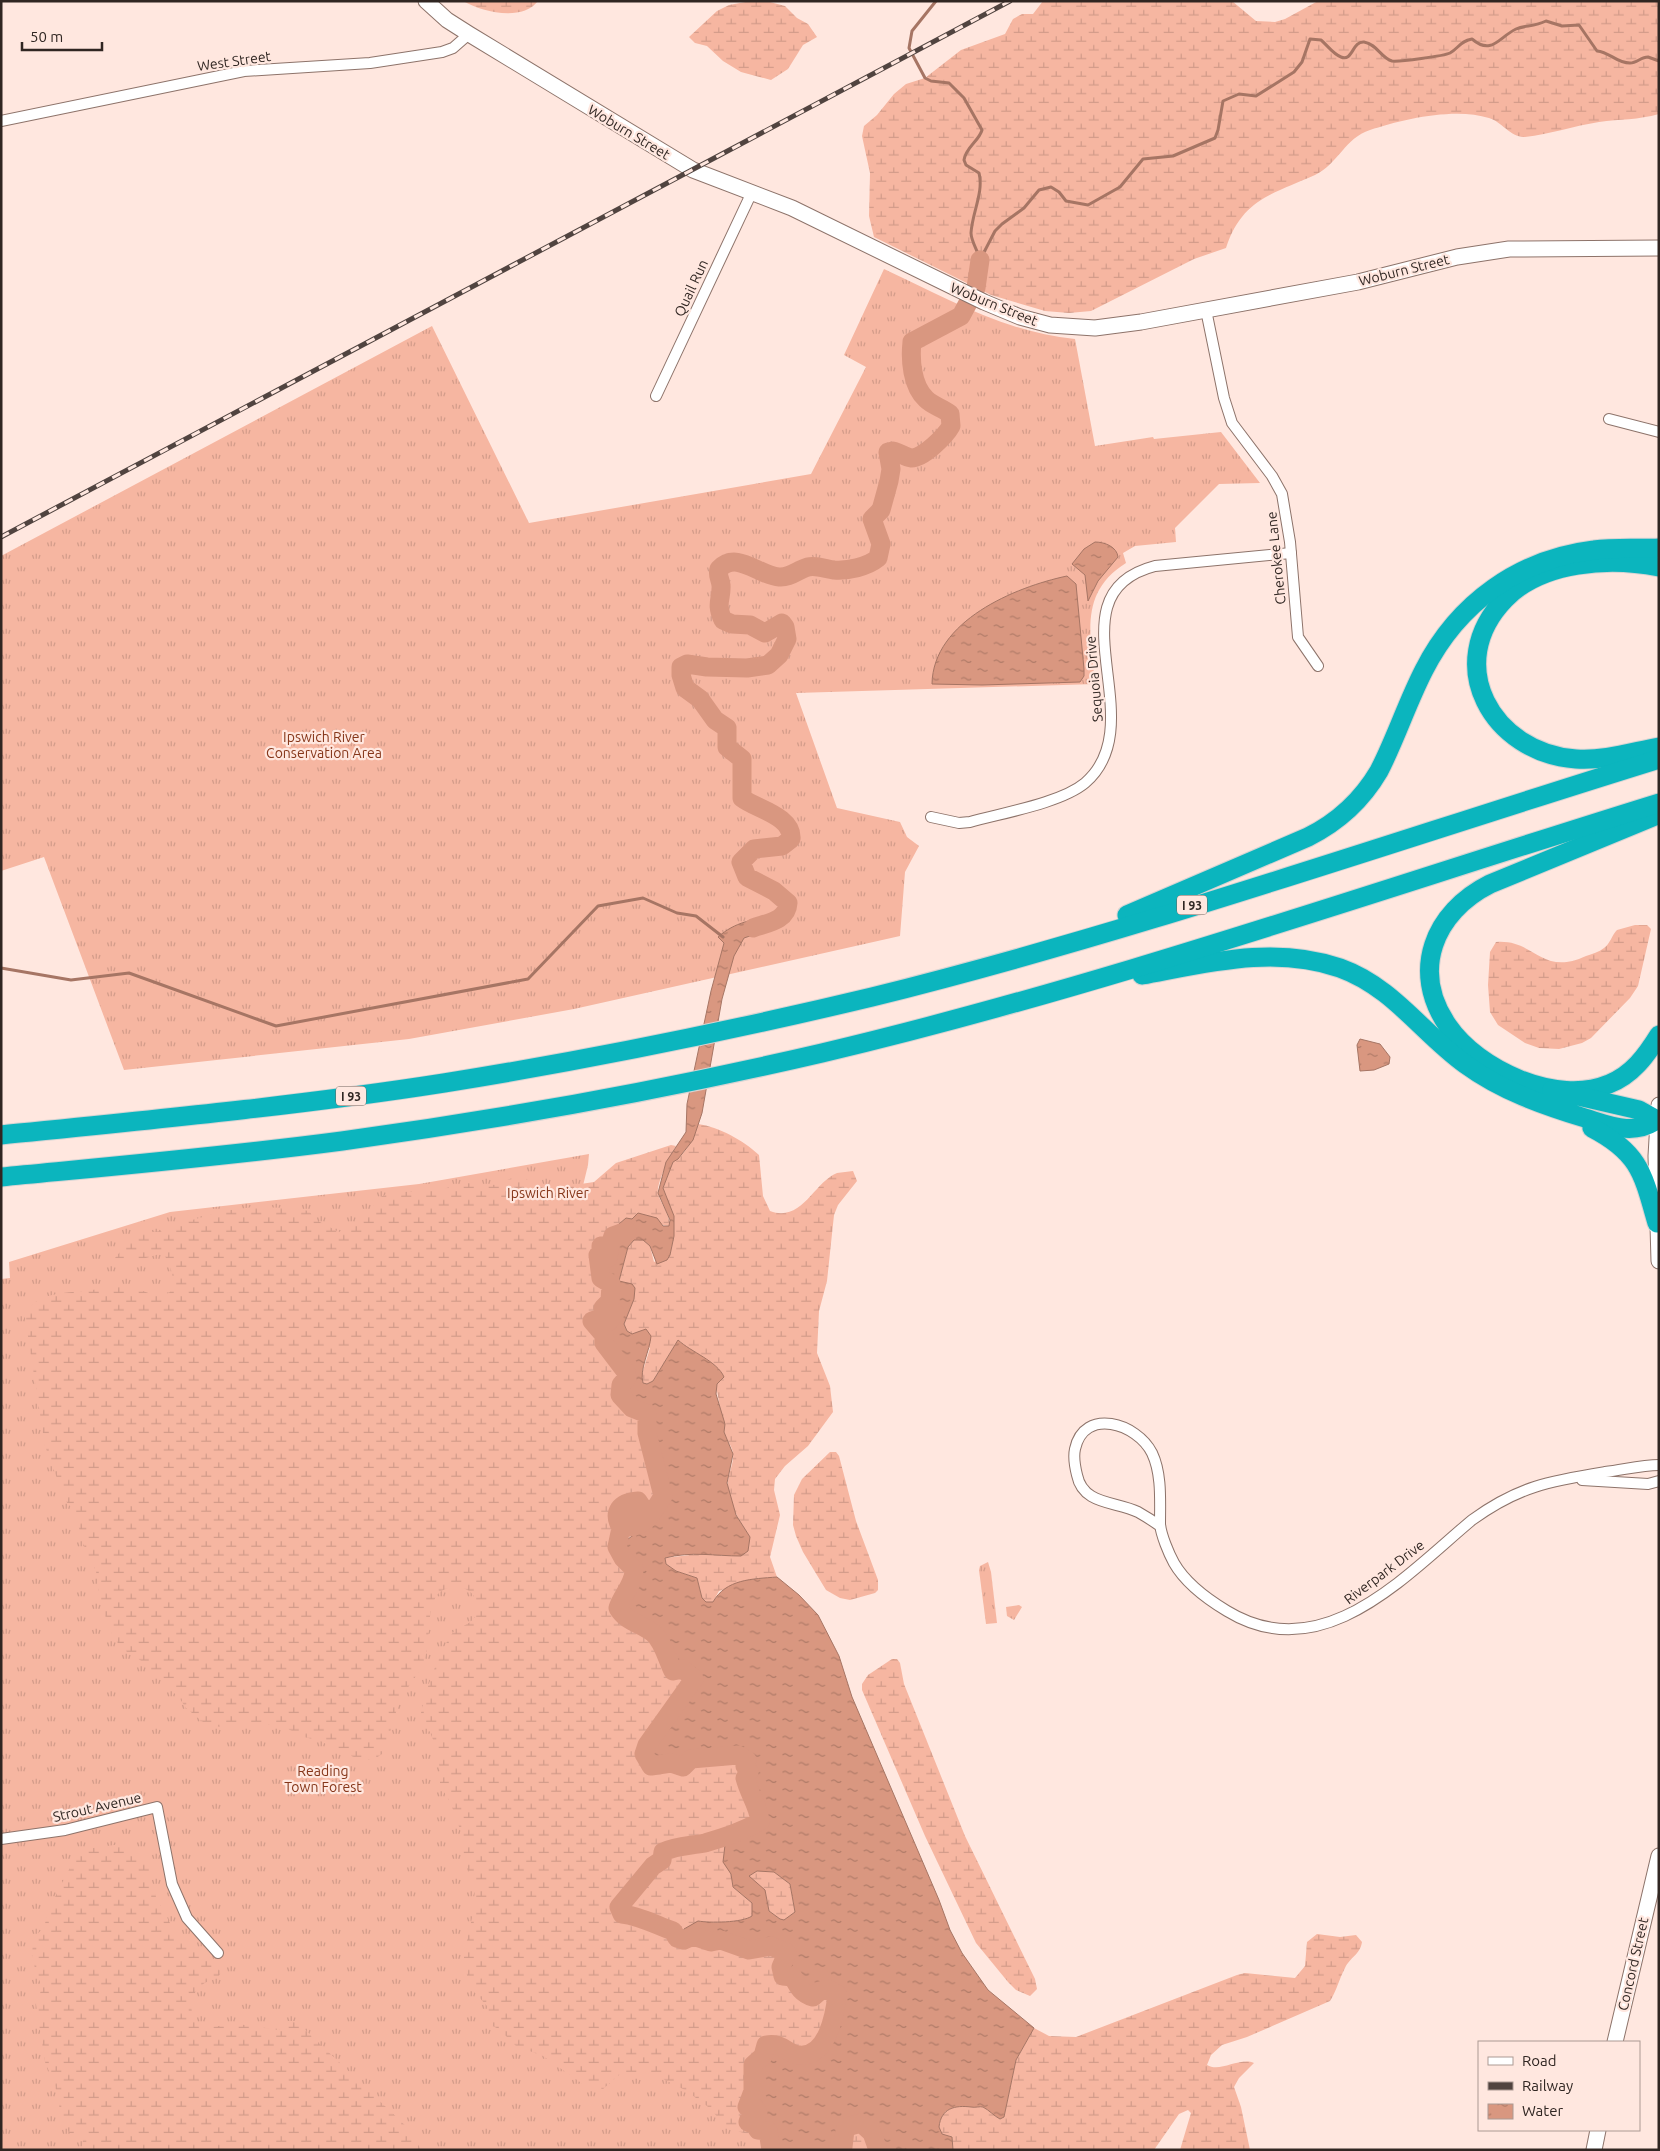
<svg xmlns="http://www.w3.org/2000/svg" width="1660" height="2151" viewBox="0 0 1660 2151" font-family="Ubuntu,sans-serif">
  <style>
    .grass { fill: url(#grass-tufts) }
    .wetland { fill: url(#wetland-marsh) }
    .water { fill: url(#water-ripples); stroke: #a67564; fill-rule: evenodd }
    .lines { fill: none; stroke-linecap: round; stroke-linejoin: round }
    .stream { stroke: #a67564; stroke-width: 3 }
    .river { stroke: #d99780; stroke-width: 19 }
    .street-casing { stroke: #8d736a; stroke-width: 12 }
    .secondary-casing { stroke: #8d736a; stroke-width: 17 }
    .highway-casing { stroke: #d6d4d3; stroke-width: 21 }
    .street { stroke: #fff; stroke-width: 10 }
    .secondary { stroke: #fff; stroke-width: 15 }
    .highway { stroke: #0bb5be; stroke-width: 19 }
    .rail-casing { stroke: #514440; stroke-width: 5 }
    .rail { stroke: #ffe7df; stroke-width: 3; stroke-dasharray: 9; stroke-linecap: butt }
    .labels { text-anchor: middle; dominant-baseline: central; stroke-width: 4.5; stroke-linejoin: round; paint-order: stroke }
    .shield { fill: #ffe7df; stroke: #6e605b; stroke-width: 1 }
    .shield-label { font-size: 12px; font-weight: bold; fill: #302622 }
    .street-label { font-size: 14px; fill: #302622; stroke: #ffe7df }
    .park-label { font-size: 14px; fill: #863619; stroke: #ffe7df }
  </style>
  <defs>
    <pattern id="grass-tufts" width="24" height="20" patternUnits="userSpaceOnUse" patternTransform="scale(1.25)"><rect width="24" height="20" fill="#f6b6a1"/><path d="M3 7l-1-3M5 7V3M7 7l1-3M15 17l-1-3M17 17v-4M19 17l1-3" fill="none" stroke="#d39c8a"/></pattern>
    <pattern id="wetland-marsh" width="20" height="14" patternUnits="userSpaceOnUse" patternTransform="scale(1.25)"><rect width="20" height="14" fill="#f6b6a1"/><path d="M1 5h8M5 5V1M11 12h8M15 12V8" fill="none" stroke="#d39c8a"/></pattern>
    <pattern id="water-ripples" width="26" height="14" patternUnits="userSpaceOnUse" patternTransform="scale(1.25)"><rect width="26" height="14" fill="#d99780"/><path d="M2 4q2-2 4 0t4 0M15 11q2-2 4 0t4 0" fill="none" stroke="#b07b68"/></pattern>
  </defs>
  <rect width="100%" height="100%" fill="#ffe7df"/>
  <g class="grass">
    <path d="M884,269C947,298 1004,332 1075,339L1095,446L1153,437L1154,439L1221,432L1260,483L1219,484L1175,528L1176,542L1135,546L1123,553L1126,563C1078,593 1091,636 1095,684L796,693L837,808L900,822L907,837L919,846L905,872L900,936L574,1009L409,1039L124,1070L44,857L1,871V556L432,326L529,523L811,474L866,367L844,355Z"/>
    <path d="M589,1154L588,1165L574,1223L674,1846L769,2135L771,2150H1V1279L10,1278L9,1262L170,1212L419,1184Z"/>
    <path d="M988,1562L991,1572L997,1623L986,1624L979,1570L980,1566Z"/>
    <path d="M1019,1605L1022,1607L1014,1620L1007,1616L1006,1607Z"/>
  </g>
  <g class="wetland">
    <path d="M463,1H538C522,22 482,12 463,1Z"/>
    <path d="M751,1H766L785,6L797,18L808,24L817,37L803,45L788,69L771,80L741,72L723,61L707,46L695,43L689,37L717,11L729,5Z"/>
    <path d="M1043,1H1232L1256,21L1275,22L1285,19L1318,1H1659V114C1638,120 1620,119 1599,122C1574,126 1550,134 1525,137C1511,138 1501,121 1489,118C1456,107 1402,119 1370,130C1345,138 1338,164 1315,175C1273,194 1242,199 1226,248L1194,259L1091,311L1069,313L1045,311L991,295L874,237L869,216L870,173L862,136L864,126L877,115L894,94L906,84L925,78L961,50L1005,34L1013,19L1022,14H1033Z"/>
    <path d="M1635,925H1647L1651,929L1638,986L1630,998L1591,1038L1582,1043L1559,1049L1539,1048L1525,1043L1498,1025L1490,1012L1488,985L1490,952L1496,942C1536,939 1541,977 1586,956C1592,954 1599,952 1604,948C1610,944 1612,935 1617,930Z"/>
    <path d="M698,1124C719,1127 743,1140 759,1155L763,1196L770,1211C802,1223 814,1182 837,1173C842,1172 848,1172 853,1171L857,1181L838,1205L834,1215L827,1281L819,1311L817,1353L830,1386L833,1412L808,1446L785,1466L775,1479L774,1490L780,1515L770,1557L777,1577L753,1579L719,1591L713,1602H706L702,1598L697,1578L676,1571L666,1564L665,1558L706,1553L725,1556L750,1537C741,1523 725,1499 728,1481C729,1472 734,1462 733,1454C733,1447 726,1440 724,1432C720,1408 717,1384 709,1361L689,1350L678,1340L653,1381L647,1384L643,1383L641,1377L650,1348L627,1331L624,1324L634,1299L619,1281L628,1247L634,1240H643L650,1246L654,1262L670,1255L674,1236V1219L663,1188L673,1162C686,1155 693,1138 698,1124Z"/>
    <path d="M671,1145L676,1146C671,1154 656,1184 658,1193C660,1204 671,1214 669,1226L626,1218L612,1230L613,1236L610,1245H602L603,1249L609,1251L608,1258L598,1255L599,1272L605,1281L611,1284L610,1301L604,1311L609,1309L615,1313L609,1321H592L593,1325L604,1335C605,1351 626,1361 627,1378L624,1381L642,1410L647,1414L650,1449L663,1496C652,1513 642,1530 625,1540L623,1558L634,1569L635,1577L621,1597L634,1624L652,1632L683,1669L694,1676V1683L683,1693L648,1761L651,1766C664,1764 683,1767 691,1759L738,1755L747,1760L749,1772L745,1778C749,1794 758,1805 760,1821L742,1832L731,1874L733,1887L752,1903V1916C742,1923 709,1923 698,1921L693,1936L711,1942L721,1940L749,1950L771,1946L787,1953L781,1967C794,1978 799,1988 813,1997L820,1991L828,1989L837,1994C835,2012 824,2066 795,2054C784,2049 779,2043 766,2045L763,2056L753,2065V2091L748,2107L755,2108L758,2114L755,2116V2125L758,2130L768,2131L769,2135L763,2138L729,2129L707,2106L685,2090L651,2073L619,2075L603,2089L587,2087L543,2056L516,2046L499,2029L488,2024L487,2006L469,1986L466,1970L463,1966L465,1949L474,1909L475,1881L464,1863L462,1835L451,1804L440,1785V1770L436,1747L430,1732L420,1721C422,1698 438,1655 451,1635C456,1627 469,1626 475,1617C482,1606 474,1590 462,1588C454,1586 442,1588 437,1595C426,1612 431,1638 425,1658C421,1672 409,1684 402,1697C393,1715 391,1736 382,1754L373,1760H362L335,1750L321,1741L304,1737L282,1726L252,1723L220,1727L203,1722L186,1708L180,1699L143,1662L121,1648L109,1629L99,1593L96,1571L86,1552L74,1511L65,1500L45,1446L25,1317C34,1287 77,1295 102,1288C110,1291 117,1286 125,1286C142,1287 153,1301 170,1292C175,1285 173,1278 171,1270C164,1248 161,1254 143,1259C134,1261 124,1262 115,1261V1258L133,1236L140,1233L163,1231L172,1224L180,1221L192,1220L224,1211L253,1207L291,1208L309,1211L316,1220L339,1232L365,1218L380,1197L390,1193L443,1189L464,1183L496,1185L514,1177L525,1178L534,1184L556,1193L574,1185L594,1182L616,1163Z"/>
    <path d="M830,1452H836L839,1456L856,1521L878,1580V1590L875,1593L850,1600L840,1598L826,1590L803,1552L796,1536L793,1525L794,1495L802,1479Z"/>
    <path d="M892,1659H897L900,1663L904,1684L965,1836L1035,1979L1037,1989L1030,1996L1016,1990L1008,1982L976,1943L925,1836L862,1690V1684L868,1675Z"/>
    <path d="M114,1845L126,1846L151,1866L150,1878L156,1897L177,1936L221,1971C220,1980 209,1979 202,1985C189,1995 188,2012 198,2024L209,2027L238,2024L279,2030L284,2028L288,2021H296L411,2131L421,2150H81L84,2136L69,2133L60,2110L55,2085L45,2062L36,2004L42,1988L32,1959L33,1939L44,1927L49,1909L79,1850Z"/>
    <path d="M757,1871L774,1872L790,1884L795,1912L784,1920L780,1919L769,1911L766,1895L749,1876Z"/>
    <path d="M1317,1934L1340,1937L1356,1935L1362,1942C1360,1955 1350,1957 1345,1968C1339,1979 1337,1990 1330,2001L1247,2037L1222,2045L1211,2055L1207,2065C1220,2073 1239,2057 1254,2063L1239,2078L1234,2087L1241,2107L1250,2150H1180L1191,2113L1188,2110L1179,2114L1154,2150H953L952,2137L942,2134L939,2127C941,2108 955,2105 971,2107C975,2108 980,2106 983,2107C989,2110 994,2116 1000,2119L1004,2117L1016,2060L1034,2028L1049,2036L1076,2037L1237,1975L1245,1973L1295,1978L1305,1966L1307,1942Z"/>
    <path d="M861,2123L872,2133L878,2150H837L843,2147L845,2130L850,2126Z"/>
  </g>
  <g class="water">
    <path d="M1095,542C1105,542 1117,547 1118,557L1098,581L1088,601L1085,575L1072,564L1084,549Z"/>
    <path d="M1067,576L1076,584L1084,669V676L1080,682L982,685L932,684C933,621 1015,587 1067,576Z"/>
    <path d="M775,917L776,927L744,938L734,956L722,999L702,1113L693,1140L678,1159L673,1162L663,1188L674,1216V1236L670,1255L667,1260L657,1264L650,1246L643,1240H634L628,1247L619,1281L632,1284L635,1288L634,1299L624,1324L627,1331L632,1334L646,1329L651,1336C650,1350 639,1370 643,1383L647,1384L653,1381L678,1340C691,1352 717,1361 724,1377L717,1384L716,1394L725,1424L724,1432L733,1454L727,1483L736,1515L750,1537L748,1551L741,1556C715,1556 691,1551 665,1558L666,1564L676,1571L697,1578L702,1598L706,1602H713C726,1579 752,1579 777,1577L799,1595L818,1615L839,1656L852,1697L939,1900L950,1930L962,1953L988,1990L1034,2028L1016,2060L1004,2117L1000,2119C994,2116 989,2110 983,2107C980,2106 975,2108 971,2107C955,2105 941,2108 939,2127L942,2134L952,2137L953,2150H878L872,2133L861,2123L850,2126L845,2130L843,2147L837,2150H771L768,2131L758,2130L755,2125L748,2122L750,2116L758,2114L755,2108L747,2107L753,2091V2065L763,2056L766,2045C783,2042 786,2054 799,2055C827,2058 835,2014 837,1994L828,1989L820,1991L813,1997C802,1994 798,1987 793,1977L783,1976L781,1967L787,1953L771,1946L749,1950L722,1940L711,1942L684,1934V1929L698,1921C709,1923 742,1923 752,1916V1903L733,1887L731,1874L723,1862L725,1845L760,1821C758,1805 749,1794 745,1778L749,1772L745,1766L747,1760L738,1755L691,1759L682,1767L671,1763L651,1766L644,1754L647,1745L683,1693L694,1683V1676L683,1669L673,1671C667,1659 663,1641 653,1633C641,1623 627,1623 618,1608C621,1599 638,1576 633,1568C630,1563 624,1559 621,1553V1544L635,1534L650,1517L663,1496L647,1433V1414L632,1408L620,1395L621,1385L627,1378L626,1372L604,1343V1335L592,1321L598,1319L609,1321L615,1313L610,1309L604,1311L603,1308L610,1301L611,1284L601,1278L598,1255L608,1257L609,1251L601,1249V1246L610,1245L613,1236L612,1230L626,1218L632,1219L638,1213L657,1218L663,1226H669L670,1220L658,1193L666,1162L686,1132L687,1104L711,991L724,943L718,937C735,922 753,919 775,917ZM757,1871L774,1872L790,1884L795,1912L784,1920L780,1919L769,1911L765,1890L749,1876Z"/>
    <path d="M1360,1039L1380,1044L1390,1057L1389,1064L1374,1070L1360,1071L1357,1045Z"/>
  </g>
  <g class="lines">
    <g class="stream">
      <path d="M936,1L912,31L909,48L925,78L931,81L949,83L964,98L982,130C979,141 966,147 964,160L966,165L979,173C984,192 972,213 971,233C971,241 978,251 980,260"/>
      <path d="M980,260L995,231L1002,224L1024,208L1039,190L1051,187L1059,192L1066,201L1088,205L1120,187L1143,159L1173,156L1215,138L1218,130L1223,101L1239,94L1256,96L1294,72L1302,62L1310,39L1321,40C1327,45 1333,54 1341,57C1353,62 1352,41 1364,42C1377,44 1381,58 1392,61C1399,62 1444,56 1450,53C1459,48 1460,41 1472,39C1492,56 1499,37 1516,29C1525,25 1534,27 1546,21L1562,26L1579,25L1597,51C1610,52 1616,63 1630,63C1637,63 1641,57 1648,57L1659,61"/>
      <path d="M1,968L71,980L129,973L276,1026L528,979L598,906L643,898L677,913L696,916L723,937"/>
    </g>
    <g class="river">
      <path d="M753,928C767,923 787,921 788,903L774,891L747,877L741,862L754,849L782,846L791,839C793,816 756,809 742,798V759L727,747V728L715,720L700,699L685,688L681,675V667L687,664L707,667L747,668L768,665L779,655L787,639L785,627L782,623L765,633L750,625L732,624L723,620C715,603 722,599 721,585C720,578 717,575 719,569C737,550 759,576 779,577C790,578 797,570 808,567C816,565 826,569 834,570C848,571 867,567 878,558L881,544L872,519L881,510L889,481L891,469L888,452L893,451C899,452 905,457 911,458C923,459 946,435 951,426L950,414C943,408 933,406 926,399C912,386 910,360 912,342L961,316L976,288L980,260"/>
      <path d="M627,1231L613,1236L610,1245L601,1246V1249L609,1251L608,1258L598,1255L601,1278L611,1284L610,1301L603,1308L604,1311L609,1309L615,1313L609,1321L598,1319L592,1321L604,1335V1343L626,1372L627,1378L621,1385L620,1395L632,1408L647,1414V1433L663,1496C654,1510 647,1526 629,1527L626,1523L627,1517L634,1514L642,1507L638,1501C620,1502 612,1512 621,1528L617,1547L623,1558L634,1569C635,1583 622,1595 618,1608C627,1623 641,1623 653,1633C663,1641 667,1659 673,1671L683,1669L694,1679L647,1745L644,1754L651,1766L671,1763L683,1767L691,1759L738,1755L747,1760L745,1766L749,1772L745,1778C749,1794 758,1805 760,1821C742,1832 725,1837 705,1843C690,1846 677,1845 663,1852L662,1860L653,1866L619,1907L622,1914C640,1916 656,1925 673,1931L677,1938L684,1940L693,1936L711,1942L721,1940L749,1950L771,1946L787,1953L781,1967L783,1976L793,1977C798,1987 802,1994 813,1997L820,1991L828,1989L837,1994C835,2015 827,2058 799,2055C786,2054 783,2042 766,2045L763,2056L753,2065V2091L747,2107L755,2108L758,2114L750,2116L748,2122L755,2125L758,2130L768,2131L771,2150"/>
      <path d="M798,2150H805"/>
      <path d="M837,2150L843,2147L845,2130L850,2126L861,2123L872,2133L878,2150"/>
    </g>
    <g class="street-casing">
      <g id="street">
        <path d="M1,121L244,71L370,63L442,52L453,48L469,34"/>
        <path d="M1206,310L1224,398L1232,423L1272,476L1282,494L1290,542L1298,637L1318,666"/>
        <path d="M656,396L752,192"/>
        <path d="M1609,419L1659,432"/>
        <path d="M931,817L959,823L970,822C1002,813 1061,803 1085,783C1156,722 1047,594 1155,566L1291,553"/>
        <path d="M1582,1480L1648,1484L1659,1481"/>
        <path d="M1160,1526C1153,1521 1145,1516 1138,1512C1115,1501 1083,1505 1077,1475C1075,1467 1073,1458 1075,1449C1084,1407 1137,1423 1152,1453C1162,1474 1160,1501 1160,1524C1161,1535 1169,1554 1174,1563C1186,1584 1207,1599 1227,1611C1322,1669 1405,1576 1472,1520C1519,1486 1550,1481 1605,1472C1623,1470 1641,1465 1659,1465"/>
        <path d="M1,1839L65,1830L157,1807L172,1884L187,1918L218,1953"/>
      </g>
    </g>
    <g class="secondary-casing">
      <g id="secondary">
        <path d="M426,1L447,20L469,34L693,170L792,208L984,302L1020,317L1050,325L1095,328L1141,322L1358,282L1457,257L1509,249L1659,248"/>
        <path d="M1659,1105L1656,1156L1659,1261"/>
        <path d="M1615,2042L1659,1856"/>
        <path d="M1594,2150L1598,2130"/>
      </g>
    </g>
    <g class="highway-casing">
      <g id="highway">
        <path d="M1659,567C1610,557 1542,561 1505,599C1442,664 1492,753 1576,759C1604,761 1632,752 1659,747"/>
        <path d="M1655,816L1490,884C1434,912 1410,971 1448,1026C1478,1070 1557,1106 1609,1084C1632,1075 1646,1056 1659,1035"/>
        <path d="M1127,915L1308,837C1338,822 1362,800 1379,771C1396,738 1407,703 1424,670C1458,603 1519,559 1594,550C1615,547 1637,549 1659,548"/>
        <path d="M1142,975C1207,963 1275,945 1340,968C1393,987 1422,1033 1465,1064C1502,1091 1543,1105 1585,1118C1611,1126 1633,1136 1657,1120L1639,1110L1552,1090"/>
        <path d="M1592,1128C1640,1153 1643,1174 1657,1223"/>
        <path d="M1,1135C149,1120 297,1106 444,1083C588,1060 730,1031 872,997C1138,931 1397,840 1659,759"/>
        <path d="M1,1177C115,1166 229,1156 342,1141C503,1119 663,1090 822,1053C1105,986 1381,889 1659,803"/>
      </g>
    </g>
    <use href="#street" class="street"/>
    <use href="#secondary" class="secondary"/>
    <use href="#highway" class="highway"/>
    <g class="rail-casing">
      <path id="rail" d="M1,537L1010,1"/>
    </g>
    <use href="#rail" class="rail"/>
  </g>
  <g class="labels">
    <g class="shield">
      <rect x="1177" y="895.5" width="30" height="19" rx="4"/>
      <rect x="336" y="1086.5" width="30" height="19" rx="4"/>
    </g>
    <g class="shield-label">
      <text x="1192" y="905">I 93</text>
      <text x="351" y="1096">I 93</text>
    </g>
    <g class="street-label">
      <text transform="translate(234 61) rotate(-8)">West Street</text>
      <text transform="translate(629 132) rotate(31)">Woburn Street</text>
      <text transform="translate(1404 270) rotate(-14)">Woburn Street</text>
      <text transform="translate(691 288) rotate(-65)">Quail Run</text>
      <text transform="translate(994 304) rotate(22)">Woburn Street</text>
      <text transform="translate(1276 558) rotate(-96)">Cherokee Lane</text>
      <text transform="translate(1094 679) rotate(-95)">Sequoia Drive</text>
      <text transform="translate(1384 1572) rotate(-37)">Riverpark Drive</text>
      <text transform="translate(97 1807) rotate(-13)">Strout Avenue</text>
      <text transform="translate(1633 1964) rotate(-77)">Concord Street</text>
    </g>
    <g class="park-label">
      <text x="324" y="737">Ipswich River<tspan x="324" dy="16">Conservation Area</tspan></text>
      <text x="548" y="1193">Ipswich River</text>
      <text x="323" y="1771">Reading<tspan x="323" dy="16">Town Forest</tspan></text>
    </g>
  </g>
  <rect width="1660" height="2151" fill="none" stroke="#302622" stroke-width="5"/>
  <rect x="1478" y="2041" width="162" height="90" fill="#ffe7df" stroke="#ac9a93"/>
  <rect x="1488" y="2057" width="25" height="8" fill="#ffffff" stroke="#ac9a93"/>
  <text x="1522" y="2066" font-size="15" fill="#302622">Road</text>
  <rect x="1488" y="2082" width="25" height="8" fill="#514440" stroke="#ac9a93"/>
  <text x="1522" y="2091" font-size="15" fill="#302622">Railway</text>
  <rect x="1488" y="2104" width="25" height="15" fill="url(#water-ripples)" stroke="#ac9a93"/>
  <text x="1522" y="2116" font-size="15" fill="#302622">Water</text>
  <path d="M22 42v8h80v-8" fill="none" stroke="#302622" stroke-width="2.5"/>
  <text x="30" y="42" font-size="15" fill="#302622" stroke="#ffe7df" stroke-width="4" paint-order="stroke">50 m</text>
</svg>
